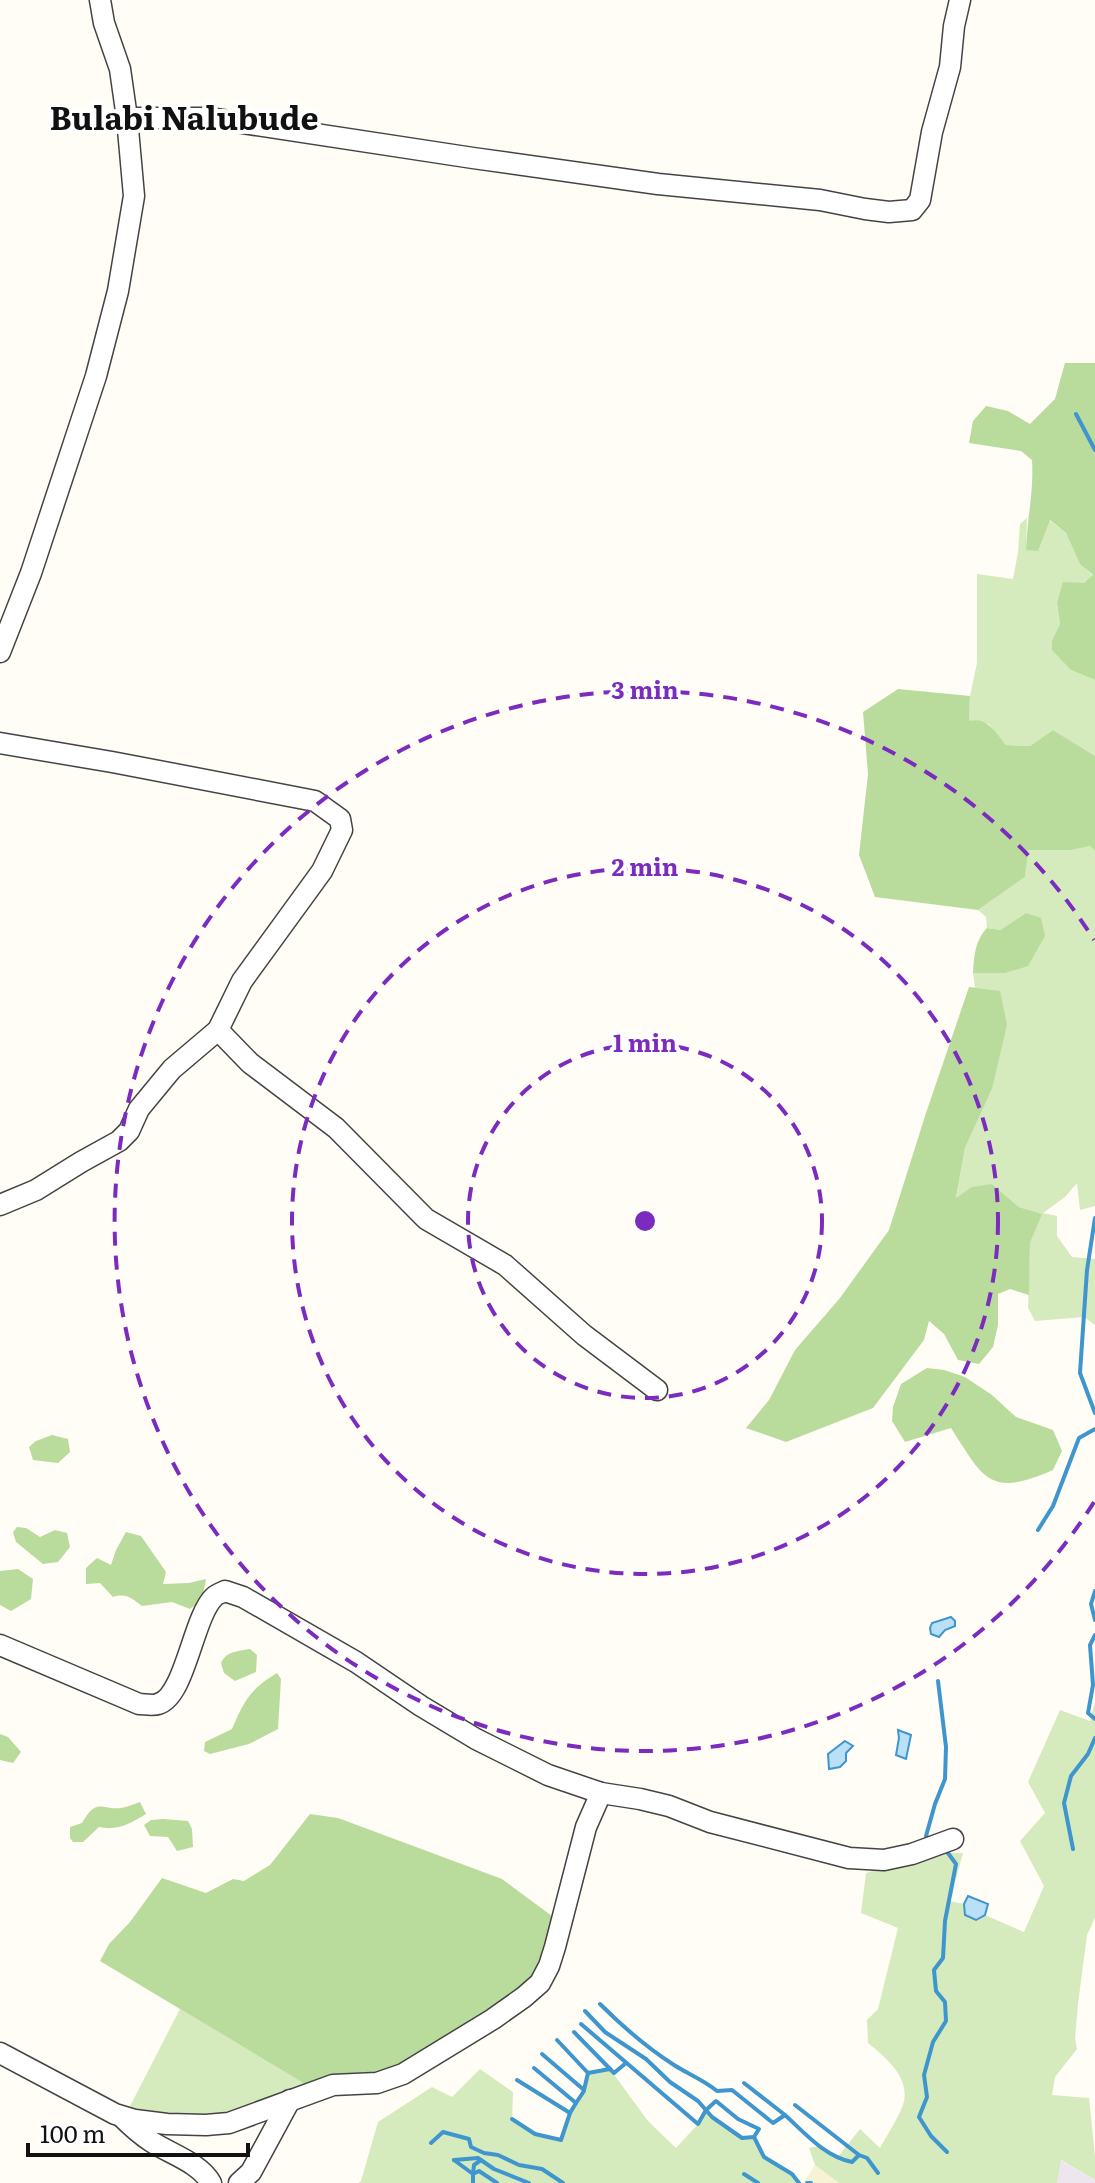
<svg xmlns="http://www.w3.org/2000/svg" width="1095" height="2183" viewBox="0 0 1095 2183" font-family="Literata,serif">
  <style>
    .industrial { fill: #eee6ef }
    .farmland { fill: #f6f3d4 }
    .green { fill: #d5ebbd }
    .forest { fill: #b9dc9c }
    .water { fill: #b9e0f7; stroke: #3f96cf; stroke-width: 2 }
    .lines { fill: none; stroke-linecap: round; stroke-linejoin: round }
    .stream { stroke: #3f96cf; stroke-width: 4 }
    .minor-casing { stroke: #444; stroke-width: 23 }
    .minor { stroke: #fff; stroke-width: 20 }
    .ring { fill: none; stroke: #7b2cbf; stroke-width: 4; stroke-dasharray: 14 10 }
    .labels { text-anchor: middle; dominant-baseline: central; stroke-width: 8; stroke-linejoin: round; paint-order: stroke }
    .quarter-label { font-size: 32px; font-weight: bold; fill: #111; stroke: #fff }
    .centre { fill: #7b2cbf; stroke: #fff; stroke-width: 4 }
    .ring-label { font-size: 24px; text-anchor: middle; font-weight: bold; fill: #7b2cbf; stroke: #fff; stroke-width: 8; stroke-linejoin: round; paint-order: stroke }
  </style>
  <rect width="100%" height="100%" fill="#fffdf5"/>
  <path class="industrial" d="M1060,2160L1095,2180V2183H1057Z"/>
  <path class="farmland" d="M815,2165L839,2183H803Z"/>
  <g class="green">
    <path d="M1027,518L1026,549L1049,520L1066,533L1080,563L1093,576L1057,603L1060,624L1053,641L1071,670L1095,680V756L1053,730L1030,746L1006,745L989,724L969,721L970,696L977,663V574L1013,579L1018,552L1020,524Z"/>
    <path d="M1090,846L1095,851V1206L1080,1210L1077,1183L1065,1197L1043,1213L1057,1216V1236L1072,1257L1095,1259V1325L1084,1317L1035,1321L1028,1308L1030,1243L1041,1214L1019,1207L992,1184L956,1199L965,1148L992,1089L1000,992L975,988L973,973H1005L1026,913L1000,930L987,928L986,917L978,910L1025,877L1027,850H1072Z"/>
    <path d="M1095,1701V1918L1087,1935L1078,2004L1075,2038L1077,2049L1055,2077L1052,2095L1089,2098L1095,2156V2180L1061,2160L1057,2183H839L815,2165L809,2148L820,2146L837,2158L860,2129L880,2148C886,2137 902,2112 904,2101C909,2076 885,2057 868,2043L867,2020L878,2009L898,1928L861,1913L866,1873L940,1853H963L950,1901L964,1904L965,1915L976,1920L985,1915L1024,1932L1044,1886L1020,1841L1045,1813L1028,1782L1060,1710L1090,1721Z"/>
    <path d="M180,2009L305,2084L352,2073L373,2078L233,2117L127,2112Z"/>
    <path d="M480,2069L513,2092L512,2119L535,2134L561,2139L570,2113L584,2090L588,2073L610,2069L648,2121L676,2148L698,2124L706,2110C718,2123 736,2138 754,2137L764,2157L792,2174L799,2183H358L361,2181L378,2122L432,2087L452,2097Z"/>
  </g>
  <g class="forest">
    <path d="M1065,363H1095V680L1071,670L1052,650V641L1060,624L1057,603L1063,582L1084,583L1093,575L1080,564L1066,533L1050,520L1038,551L1026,550C1027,519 1034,491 1032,460L1021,451L969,443L973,421L986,406L1008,411L1030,424L1055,399Z"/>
    <path d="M898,689L970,696L969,721C988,717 995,732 1006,745L1030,746L1053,730L1095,756V851L1090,846L1072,850H1028L1025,877L978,910L875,897L859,855L868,774L863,712Z"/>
    <path d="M1026,913L1041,918L1045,936L1028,966L1005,973H973C974,956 975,940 987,928L1000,930Z"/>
    <path d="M969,987L1000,991L1007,1025L992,1089L965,1148L956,1198L972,1187L992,1184L1019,1207L1042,1214L1030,1243L1029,1295L1010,1289L998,1294V1325L993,1347L979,1364L958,1360L944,1334L929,1321L924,1340L873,1408L786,1442L746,1428L769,1400L795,1350L840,1298L889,1230L926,1113Z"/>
    <path d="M927,1368L944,1370L965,1377L992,1395L1016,1417L1053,1430L1062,1451L1053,1470C989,1498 984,1479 951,1428L905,1442L892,1421L893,1407L901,1384Z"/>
    <path d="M52,1435L68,1439L70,1452L58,1463L33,1460L29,1447L36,1441Z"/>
    <path d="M17,1527L26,1528L40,1537L55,1530L67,1533L70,1547L58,1562L43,1564L16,1542L13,1532Z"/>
    <path d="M126,1532L141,1536L166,1572L163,1584L189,1583L206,1579L202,1600L190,1609L172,1602L142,1606C131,1598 127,1593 113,1597L100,1583L86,1584V1568L97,1558L111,1565L116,1550Z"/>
    <path d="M18,1569L33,1579L31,1599L11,1611L0,1605V1571Z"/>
    <path d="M250,1649L257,1655L256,1672L235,1681L224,1673L221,1663C226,1651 239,1651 250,1649Z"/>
    <path d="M277,1673L281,1679L278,1729L249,1744L210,1754L204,1751L205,1742L232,1729C244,1701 250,1689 277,1673Z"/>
    <path d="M0,1734L8,1737L21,1752L13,1763L0,1760Z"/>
    <path d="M140,1802L146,1814C130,1824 117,1831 99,1827L83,1842H73L70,1838V1827L82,1823C97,1797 100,1810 121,1808C127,1807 134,1804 140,1802Z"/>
    <path d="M310,1814L338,1818L502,1879L556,1919L535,1981L417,2057L373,2078L352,2073L305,2084L100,1961L109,1944L130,1922L162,1878L206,1893L233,1879L244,1881L270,1865Z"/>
    <path d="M163,1819L188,1821L192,1829L193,1847L177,1851L168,1837L150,1836L144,1825L151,1820Z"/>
  </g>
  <g class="water">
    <path d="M951,1617L955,1621V1626L945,1630L939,1637L931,1634L930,1628L932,1623Z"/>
    <path d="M898,1730L911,1735L906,1759L896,1755L899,1738Z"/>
    <path d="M845,1741L853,1746L846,1753V1761L840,1767L829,1769L828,1754Z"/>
    <path d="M968,1896L988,1904L985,1915L976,1920L965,1915L964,1904Z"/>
  </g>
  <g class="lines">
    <g class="stream">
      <path d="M1076,414L1095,450"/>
      <path d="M1095,1218L1087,1270L1080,1373L1095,1413"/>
      <path d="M1038,1530L1053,1506L1079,1438L1095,1429"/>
      <path d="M1095,1591L1091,1604L1095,1620"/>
      <path d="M1095,1635L1090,1645L1093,1685L1088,1713L1095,1719"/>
      <path d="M931,1841L926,1836L935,1804L945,1779L946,1747L938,1681"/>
      <path d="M945,1849L956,1864L945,1921L943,1958L934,1970L936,1991L945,2002L946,2021L933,2042L924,2075L927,2097L919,2117L931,2136L947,2152"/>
      <path d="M1073,1849L1064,1803L1071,1776L1088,1754L1095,1738"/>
      <path d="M600,2004C623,2027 646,2047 674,2065C688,2074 704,2080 717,2091L732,2090L773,2123L785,2115C805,2133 824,2156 852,2162L859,2155L867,2158L878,2173"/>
      <path d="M585,2011L605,2032L646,2059L670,2082L698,2101L712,2117L742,2138L754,2137L764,2157L792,2174L799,2183"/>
      <path d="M581,2024L698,2124L706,2110L716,2101L738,2119L759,2129L754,2137"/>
      <path d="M574,2032L614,2073L626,2063"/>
      <path d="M557,2040L588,2073L610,2069"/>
      <path d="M542,2054L584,2090L588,2073"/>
      <path d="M534,2068L576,2103L584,2091"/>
      <path d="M517,2080L570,2113L576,2103"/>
      <path d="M744,2083L785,2115"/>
      <path d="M795,2105L859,2155"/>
      <path d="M512,2119L535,2134L561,2140L570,2113"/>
      <path d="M431,2143L443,2132L469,2139L471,2147L484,2153L498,2155L519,2165L542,2169L563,2183"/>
      <path d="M454,2160L478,2158L494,2169L529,2183"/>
      <path d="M454,2160L473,2174V2183"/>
      <path d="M481,2160L474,2165L473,2174L479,2171L497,2183"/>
      <path d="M744,2174L758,2183"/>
      <path d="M807,2183H811"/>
    </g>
    <g class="minor-casing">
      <g id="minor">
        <path d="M127,118H210L473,158L658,184L820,200L865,209L889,212L912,210L920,200L932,132L950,67L954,26L960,0"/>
        <path d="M0,652L31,573L96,376L118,291L134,196L127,118L120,69L104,23L100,0"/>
        <path d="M0,743L112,762L315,801L340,819L342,830L322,871L242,981L218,1030L172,1069L139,1109L129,1131L119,1141L81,1162L36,1190L0,1205"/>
        <path d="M218,1030L250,1063L336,1128L426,1219L505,1265L584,1335L657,1390"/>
        <path d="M0,1645L139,1704C144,1704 153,1706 158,1704C185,1697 193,1617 214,1597C215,1595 223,1592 225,1591L243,1597L356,1662L421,1706L476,1739L548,1775L601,1793L640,1799L669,1806L710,1822L849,1858L884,1860L912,1854L953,1839"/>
        <path d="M0,2053L115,2114L135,2120L167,2124L206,2125L229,2123L333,2085L377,2083L403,2074L493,2019L524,1997L540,1983L549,1966L555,1947L586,1827L601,1793"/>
        <path d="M122,2117C131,2126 141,2135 152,2142C171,2154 200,2163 211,2183"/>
        <path d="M239,2183L251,2172L290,2100"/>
      </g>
    </g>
    <use href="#minor" class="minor"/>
  </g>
  <g class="ring">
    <circle cx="645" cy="1221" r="177"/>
    <circle cx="645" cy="1221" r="353"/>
    <path d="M1094 1502A530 530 0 1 1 1094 940"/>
  </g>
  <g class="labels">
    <g class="quarter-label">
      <text x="184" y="116">Bulabi Nalubude</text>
    </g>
  </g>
  <circle cx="645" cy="1221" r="12" class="centre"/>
  <g class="ring-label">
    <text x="645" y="699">3 min</text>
    <text x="645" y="876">2 min</text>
    <text x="645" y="1052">1 min</text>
  </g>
  <path d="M28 2143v12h220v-12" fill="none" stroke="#111111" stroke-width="4"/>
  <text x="40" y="2143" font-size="24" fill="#111111" stroke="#ffffff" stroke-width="6" paint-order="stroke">100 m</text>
</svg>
